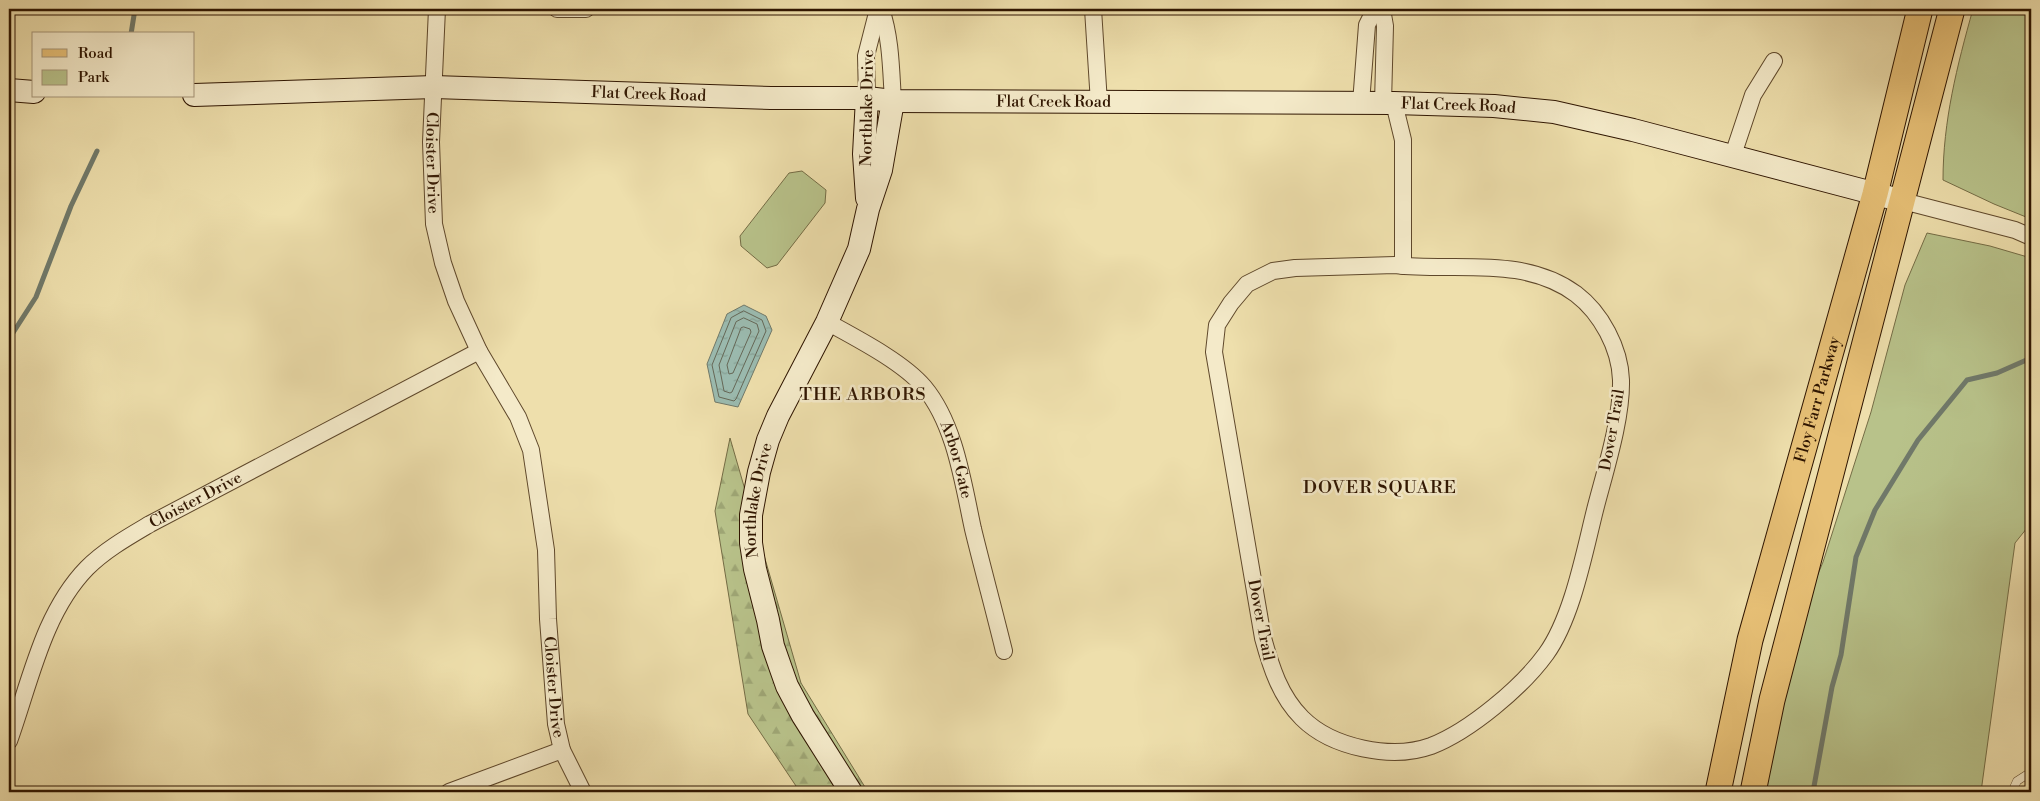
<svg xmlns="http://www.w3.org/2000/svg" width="2040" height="801" viewBox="0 0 2040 801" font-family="'Libre Bodoni',serif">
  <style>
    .green { fill: #b8c28a; stroke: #746c45 }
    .forest { fill: url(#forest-firs); stroke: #746c45 }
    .water { fill: url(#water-ripples); stroke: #70796a }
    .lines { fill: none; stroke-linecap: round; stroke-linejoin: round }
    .shore { stroke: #656858; stroke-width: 1 }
    .stream { stroke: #70796a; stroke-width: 5 }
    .lane-casing { stroke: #5f482b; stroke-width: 9 }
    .street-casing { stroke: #5f482b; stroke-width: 18 }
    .secondary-casing { stroke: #2f1500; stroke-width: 24 }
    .primary-casing { stroke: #2f1500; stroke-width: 27 }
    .lane { stroke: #f4eac9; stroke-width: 8 }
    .street { stroke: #f4eac9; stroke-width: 16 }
    .secondary { stroke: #f4eac9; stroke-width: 22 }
    .primary { stroke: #e7c076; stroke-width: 25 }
    .labels { text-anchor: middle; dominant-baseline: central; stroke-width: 5; stroke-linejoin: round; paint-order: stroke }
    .street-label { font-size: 16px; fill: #2f1500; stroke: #f4eac9 }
    .neighbourhood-label { font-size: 18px; letter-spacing: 1px; fill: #2f1500; stroke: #f4eac9 }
  </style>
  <defs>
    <pattern id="forest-firs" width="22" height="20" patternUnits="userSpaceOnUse" patternTransform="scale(1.25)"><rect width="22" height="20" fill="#b8c28a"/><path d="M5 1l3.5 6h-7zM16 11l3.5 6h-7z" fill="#9ea675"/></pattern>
    <pattern id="water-ripples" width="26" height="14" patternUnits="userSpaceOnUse" patternTransform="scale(1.25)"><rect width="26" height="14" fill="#9bbcb1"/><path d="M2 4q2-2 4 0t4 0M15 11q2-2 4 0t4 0" fill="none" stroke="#86a196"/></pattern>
  </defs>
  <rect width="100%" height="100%" fill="#eedfac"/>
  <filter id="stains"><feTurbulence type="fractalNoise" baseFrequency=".004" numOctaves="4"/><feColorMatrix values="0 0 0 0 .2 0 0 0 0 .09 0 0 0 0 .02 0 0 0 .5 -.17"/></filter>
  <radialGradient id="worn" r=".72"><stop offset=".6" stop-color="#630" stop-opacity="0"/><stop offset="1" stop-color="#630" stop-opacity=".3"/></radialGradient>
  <g class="green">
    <path d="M1973,9H2031V219L1994,204L1943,180C1943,121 1957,66 1973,9Z"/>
    <path d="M802,171L826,190L825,203L777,265L767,268L741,246L740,236L789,173Z"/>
    <path d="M1927,233L1990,246L2031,258V523L2015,543L1981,792H1753L1784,656L1823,562L1871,412L1905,285Z"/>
  </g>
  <path class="forest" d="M730,438L801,683L868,792H800L748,714L715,511Z"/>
  <path class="water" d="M744,305L766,316L772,330L738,407L715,402L707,364L727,314Z"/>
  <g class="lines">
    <g class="shore">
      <path d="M744,311L762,320L766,331L736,399L734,401L719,397L712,365L731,318Z"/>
      <path d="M744,318L757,324L759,331L732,392L730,393L724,391L719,365L736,322Z"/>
      <path d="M744,327L750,329L751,332L733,373L729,374L727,365L741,328Z"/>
    </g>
    <g class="stream">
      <path d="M131,34L135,9"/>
      <path d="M9,339L36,297L71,206L97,151"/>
      <path d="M1813,792L1832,687L1841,655L1856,557L1875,510L1918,440L1967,380L1997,373L2031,358"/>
    </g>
    <g class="lane-casing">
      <path id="lane" d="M2012,792L2017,781L2031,772"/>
    </g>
    <g class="street-casing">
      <g id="street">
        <path id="s1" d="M437,9L431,142L434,224L443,263L456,301L479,351L518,417L531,450L546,550L548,619L556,724L562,750L583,792"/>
        <path d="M557,9H586"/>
        <path d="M881,9C891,38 891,70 893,101"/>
        <path d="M1093,9L1099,103"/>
        <path d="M1382,9L1385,26L1383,103"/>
        <path d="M867,98L866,56L878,9"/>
        <path d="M1361,103L1367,25L1375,9"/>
        <path d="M1394,103L1403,140V266"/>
        <path d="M1733,155L1753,95L1774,61"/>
        <path d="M1903,201L2015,230L2031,237"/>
        <path d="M1395,265C1455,272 1523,255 1576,294C1601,313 1620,348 1621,380C1622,419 1605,471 1595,510C1584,554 1572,618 1546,654C1522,687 1470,731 1431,746C1392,760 1332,748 1302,718C1280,696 1271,667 1263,638L1214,352L1217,325L1231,303L1247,284L1273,271L1295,268Z"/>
        <path id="s2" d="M827,322C856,338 903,362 924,387C955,424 963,483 973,529C983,570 994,610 1004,651"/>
        <path id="s3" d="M9,741C30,683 43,613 87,568C105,550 128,537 150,524L479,351"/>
        <path d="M449,792L562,750"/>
      </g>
    </g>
    <g class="secondary-casing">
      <g id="secondary">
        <path d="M9,90L34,92"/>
        <path id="s4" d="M194,95L434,87L771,98H867L893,101L1394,103L1494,106L1554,112L1633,130L1903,201"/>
        <path d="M867,98L864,154L867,198"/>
        <path id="s5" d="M851,792L803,716L787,686L781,669L773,646L768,620L755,569L751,543V515L759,472L768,440L778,416L827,322L859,249L868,209L881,170L893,101"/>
      </g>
    </g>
    <g class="primary-casing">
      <g id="primary">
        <path id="s6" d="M1718,792L1750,640L1875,194L1920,9"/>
        <path d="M1753,792L1772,700L1952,9"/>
      </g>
    </g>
    <use href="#lane" class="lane"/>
    <use href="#street" class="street"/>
    <use href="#secondary" class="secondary"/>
    <use href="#primary" class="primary"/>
  </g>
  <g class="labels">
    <g class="street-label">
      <text stroke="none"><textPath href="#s4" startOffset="455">Flat Creek Road</textPath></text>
      <text stroke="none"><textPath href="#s4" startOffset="860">Flat Creek Road</textPath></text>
      <text stroke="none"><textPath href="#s4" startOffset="1265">Flat Creek Road</textPath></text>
      <text transform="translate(867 108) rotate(-89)">Northlake Drive</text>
      <text stroke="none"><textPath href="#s1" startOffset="154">Cloister Drive</textPath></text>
      <text stroke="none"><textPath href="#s6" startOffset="405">Floy Farr Parkway</textPath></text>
      <text transform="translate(1612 430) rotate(-80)">Dover Trail</text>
      <text stroke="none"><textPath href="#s2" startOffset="198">Arbor Gate</textPath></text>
      <text stroke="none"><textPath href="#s3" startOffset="320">Cloister Drive</textPath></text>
      <text stroke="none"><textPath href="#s5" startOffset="315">Northlake Drive</textPath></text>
      <text transform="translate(1261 620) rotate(79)">Dover Trail</text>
      <text stroke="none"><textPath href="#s1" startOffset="701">Cloister Drive</textPath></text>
    </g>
    <g class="neighbourhood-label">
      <text x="863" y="394">THE ARBORS</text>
      <text x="1380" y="487">DOVER SQUARE</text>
    </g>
  </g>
  <rect width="2040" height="801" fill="none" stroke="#eedfac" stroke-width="30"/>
  <rect x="10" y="10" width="2020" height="781" fill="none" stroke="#2f1500" stroke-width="2.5"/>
  <rect x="15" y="15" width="2010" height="771" fill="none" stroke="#2f1500"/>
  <rect x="32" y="32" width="162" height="65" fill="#f4eac9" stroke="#a59579"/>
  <rect x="42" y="49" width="25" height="8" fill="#e7c076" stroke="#a59579"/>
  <text x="78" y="58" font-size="15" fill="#2f1500">Road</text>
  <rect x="42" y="70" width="25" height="15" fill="#b8c28a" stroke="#a59579"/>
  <text x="78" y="82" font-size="15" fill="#2f1500">Park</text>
  <rect width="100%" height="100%" filter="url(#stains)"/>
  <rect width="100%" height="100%" fill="url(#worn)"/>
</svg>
